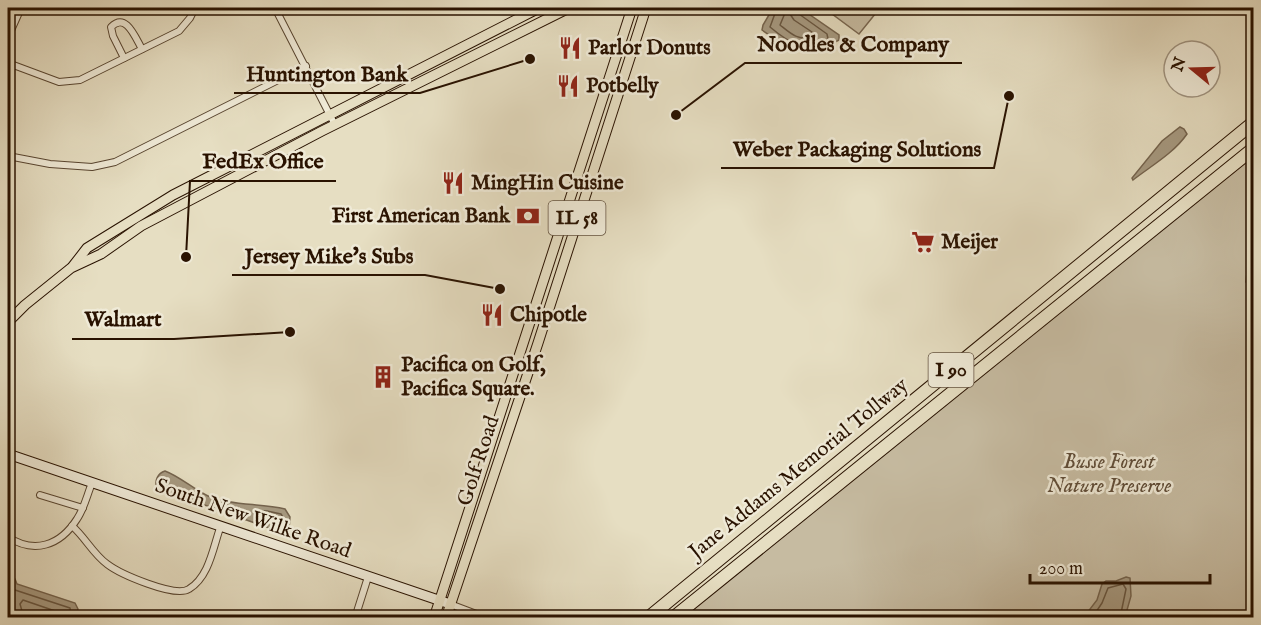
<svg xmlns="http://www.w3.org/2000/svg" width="1261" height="625" viewBox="0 0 1261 625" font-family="'IM FELL English',serif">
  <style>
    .green { fill: #c6bba1; stroke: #786650; stroke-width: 1.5 }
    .water { fill: #a69980; stroke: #74634d; stroke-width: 1.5 }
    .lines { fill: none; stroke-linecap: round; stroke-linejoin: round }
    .shore { stroke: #685640; stroke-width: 1.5 }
    .street-casing { stroke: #584530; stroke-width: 8 }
    .secondary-casing { stroke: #291200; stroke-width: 11 }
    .primary-casing { stroke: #291200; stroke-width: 11 }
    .highway-casing { stroke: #291200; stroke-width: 14 }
    .street { stroke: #efead7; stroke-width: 6 }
    .secondary { stroke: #efead7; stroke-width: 9 }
    .primary { stroke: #e6dec2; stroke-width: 9 }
    .highway { stroke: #e6dec2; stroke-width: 12 }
    .labels { text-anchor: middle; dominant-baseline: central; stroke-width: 5; stroke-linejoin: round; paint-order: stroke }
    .shield { fill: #efead7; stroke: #645340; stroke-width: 1.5 }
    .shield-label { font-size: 20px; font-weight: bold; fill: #291200 }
    .poi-label { font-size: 21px; font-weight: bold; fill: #291200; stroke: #efead7; text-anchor: start }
    .street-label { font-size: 21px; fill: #291200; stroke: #efead7 }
    .park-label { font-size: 21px; font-style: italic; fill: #604d38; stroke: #efead7 }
    .leader { fill: none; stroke: #291200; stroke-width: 2 }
    .callout-dot { fill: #291200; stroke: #efead7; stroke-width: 2 }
    .callout-label { font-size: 22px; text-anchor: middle; font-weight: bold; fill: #291200; stroke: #efead7; stroke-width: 5; stroke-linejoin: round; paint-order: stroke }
  </style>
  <rect width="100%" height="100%" fill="#e6dec2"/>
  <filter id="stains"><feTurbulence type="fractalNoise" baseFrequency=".00333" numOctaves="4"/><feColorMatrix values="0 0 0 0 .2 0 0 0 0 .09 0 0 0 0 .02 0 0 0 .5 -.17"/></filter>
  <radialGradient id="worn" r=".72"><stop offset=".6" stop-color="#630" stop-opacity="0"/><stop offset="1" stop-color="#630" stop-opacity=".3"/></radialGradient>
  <g class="green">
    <path d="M824,8H880L859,34Z"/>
    <path d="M1253,150V269L1251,268L1247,272L1246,282L1254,285L1253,617L673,618Z"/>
  </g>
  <g class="water">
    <path d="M773,8H800L839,35V40C801,59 795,53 762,30L763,25Z"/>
    <path d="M1180,127L1184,129L1187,134C1174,153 1151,166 1133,180L1132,178L1162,141Z"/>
    <path d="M165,471C181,477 194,490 210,497C233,506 261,503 285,509L290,517L289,529L283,533L157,488C154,481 158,473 165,471Z"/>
    <path d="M1126,577L1130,578L1131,596L1125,617H1084L1097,600L1102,584L1106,581H1116Z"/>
    <path d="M8,579H15L17,584L75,603L78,609L76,617H11L8,609Z"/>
  </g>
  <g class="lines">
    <g class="shore">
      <path d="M777,8L770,27C789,43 803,52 828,39L827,34L799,14L797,8"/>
      <path d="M788,11L794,20L812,32L811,37C798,41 790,33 780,25L785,13Z"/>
      <path d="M255,511H267L281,514L284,519L283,524L280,525L256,517L254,514Z"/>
      <path d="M8,585L15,590L70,608L71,618"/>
      <path d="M24,618L20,604L23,600L61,613L63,618"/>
      <path d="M1092,618L1102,603L1108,588L1123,584L1126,589L1120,618"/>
    </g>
    <g class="street-casing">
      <g id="street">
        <path d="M275,8L335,125"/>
        <path d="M8,37L21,8"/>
        <path d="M124,58L113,36L111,27C126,12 135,37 142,49"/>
        <path d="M8,63L59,82L80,80L179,31L190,18L195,8"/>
        <path d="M8,156L50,164L92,167L115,162L306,66"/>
        <path d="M40,495L83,508"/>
        <path d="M72,526C85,537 93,554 107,564C120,574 175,598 189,589C209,577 213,548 220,528"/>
        <path d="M8,537C34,554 60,546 77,519C84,509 87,495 92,483"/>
        <path d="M450,604L487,618"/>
        <path d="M355,618L368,577"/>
      </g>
    </g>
    <g class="secondary-casing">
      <path id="secondary" d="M8,454L450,604"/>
    </g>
    <g class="primary-casing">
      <g id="primary">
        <path d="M73,266L87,248L173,195L539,8"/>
        <path d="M8,322L25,305L71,268L101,254L141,226L322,131L569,8"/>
        <path d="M434,618L632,8"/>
        <path d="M446,618L538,343L646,8"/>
      </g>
    </g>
    <g class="highway-casing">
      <g id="highway">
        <path d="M648,618L1254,122"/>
        <path d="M673,618L1254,148"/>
      </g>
    </g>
    <use href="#street" class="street"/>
    <use href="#secondary" class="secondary"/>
    <use href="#primary" class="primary"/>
    <use href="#highway" class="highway"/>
  </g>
  <defs>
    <g id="restaurant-bare" transform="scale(1.8)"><path d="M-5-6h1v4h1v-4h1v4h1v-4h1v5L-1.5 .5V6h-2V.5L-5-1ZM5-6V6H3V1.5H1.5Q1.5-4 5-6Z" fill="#8f2418" stroke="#efead7" stroke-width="2.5" paint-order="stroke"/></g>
    <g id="bank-bare" transform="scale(1.8)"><path d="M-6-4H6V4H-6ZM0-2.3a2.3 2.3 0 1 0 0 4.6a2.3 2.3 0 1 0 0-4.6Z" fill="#8f2418" stroke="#efead7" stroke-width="2.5" paint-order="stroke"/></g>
    <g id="supermarket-bare" transform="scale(1.8)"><path d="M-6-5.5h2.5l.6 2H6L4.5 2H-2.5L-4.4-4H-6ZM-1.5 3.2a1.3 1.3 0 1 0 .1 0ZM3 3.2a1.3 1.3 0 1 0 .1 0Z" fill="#8f2418" stroke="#efead7" stroke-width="2.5" paint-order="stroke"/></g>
    <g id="building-bare" transform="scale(1.8)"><path d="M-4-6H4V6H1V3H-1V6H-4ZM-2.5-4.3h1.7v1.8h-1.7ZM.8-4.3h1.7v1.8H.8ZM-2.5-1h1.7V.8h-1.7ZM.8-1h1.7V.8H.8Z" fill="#8f2418" stroke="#efead7" stroke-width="2.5" paint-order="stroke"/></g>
  </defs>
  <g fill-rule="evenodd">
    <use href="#restaurant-bare" x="570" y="48"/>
    <use href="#restaurant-bare" x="568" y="86"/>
    <use href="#restaurant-bare" x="453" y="183"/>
    <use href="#bank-bare" x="528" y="216"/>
    <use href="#supermarket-bare" x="923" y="242"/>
    <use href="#restaurant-bare" x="492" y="315"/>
    <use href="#building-bare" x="383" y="377"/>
  </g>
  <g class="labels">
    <g class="shield">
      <rect x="548.5" y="201" width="57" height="34" rx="4.5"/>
      <rect x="928.5" y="353" width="45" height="34" rx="4.5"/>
    </g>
    <g class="shield-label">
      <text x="577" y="218">IL 58</text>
      <text x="951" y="370">I 90</text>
    </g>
    <g class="poi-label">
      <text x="588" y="48">Parlor Donuts</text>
      <text x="586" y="86">Potbelly</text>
      <text x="471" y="183">MingHin Cuisine</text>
      <text x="510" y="216" text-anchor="end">First American Bank</text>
      <text x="941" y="242">Meijer</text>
      <text x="510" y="315">Chipotle</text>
      <text x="401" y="365">Pacifica on Golf,<tspan x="401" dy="24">Pacifica Square.</tspan></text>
    </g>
    <g class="street-label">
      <text transform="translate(479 461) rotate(-72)">Golf Road</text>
      <text transform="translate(799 469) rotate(-39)">Jane Addams Memorial Tollway</text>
      <text transform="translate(253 519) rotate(19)">South New Wilke Road</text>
    </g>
    <g class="park-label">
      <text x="1109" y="462">Busse Forest<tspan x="1109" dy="24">Nature Preserve</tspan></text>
    </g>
  </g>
  <path class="leader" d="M676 115L745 63H962M530 59L420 93H234M1009 96L994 168H721M186 257L190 181H336M500 289L425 275H232M290 332L174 339H72"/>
  <g class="callout-dot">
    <circle cx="676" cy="115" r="6"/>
    <circle cx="530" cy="59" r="6"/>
    <circle cx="1009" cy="96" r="6"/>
    <circle cx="186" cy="257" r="6"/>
    <circle cx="500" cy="289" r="6"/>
    <circle cx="290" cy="332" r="6"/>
  </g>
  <g class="callout-label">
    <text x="853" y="51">Noodles &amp; Company</text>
    <text x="327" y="81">Huntington Bank</text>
    <text x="857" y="156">Weber Packaging Solutions</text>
    <text x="263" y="168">FedEx Office</text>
    <text x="329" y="263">Jersey Mike's Subs</text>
    <text x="123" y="326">Walmart</text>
  </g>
  <rect width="1261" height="625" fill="none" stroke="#e6dec2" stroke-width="30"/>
  <rect x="9" y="9" width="1243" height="607" fill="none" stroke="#291200" stroke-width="3"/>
  <rect x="15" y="15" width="1231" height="595" fill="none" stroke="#291200" stroke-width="1.5"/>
  <g transform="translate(1192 69) rotate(289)"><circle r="28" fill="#efead7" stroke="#a09481" stroke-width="1.5"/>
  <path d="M0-4.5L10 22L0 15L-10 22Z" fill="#8f2418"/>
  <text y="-9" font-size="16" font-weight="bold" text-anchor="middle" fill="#291200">N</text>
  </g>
  <path d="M1030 574v9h180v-9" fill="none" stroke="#291200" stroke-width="3"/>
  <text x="1039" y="574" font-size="18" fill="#291200" stroke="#efead7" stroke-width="4.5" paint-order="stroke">200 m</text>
  <rect width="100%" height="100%" filter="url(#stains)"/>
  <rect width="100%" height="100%" fill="url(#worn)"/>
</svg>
